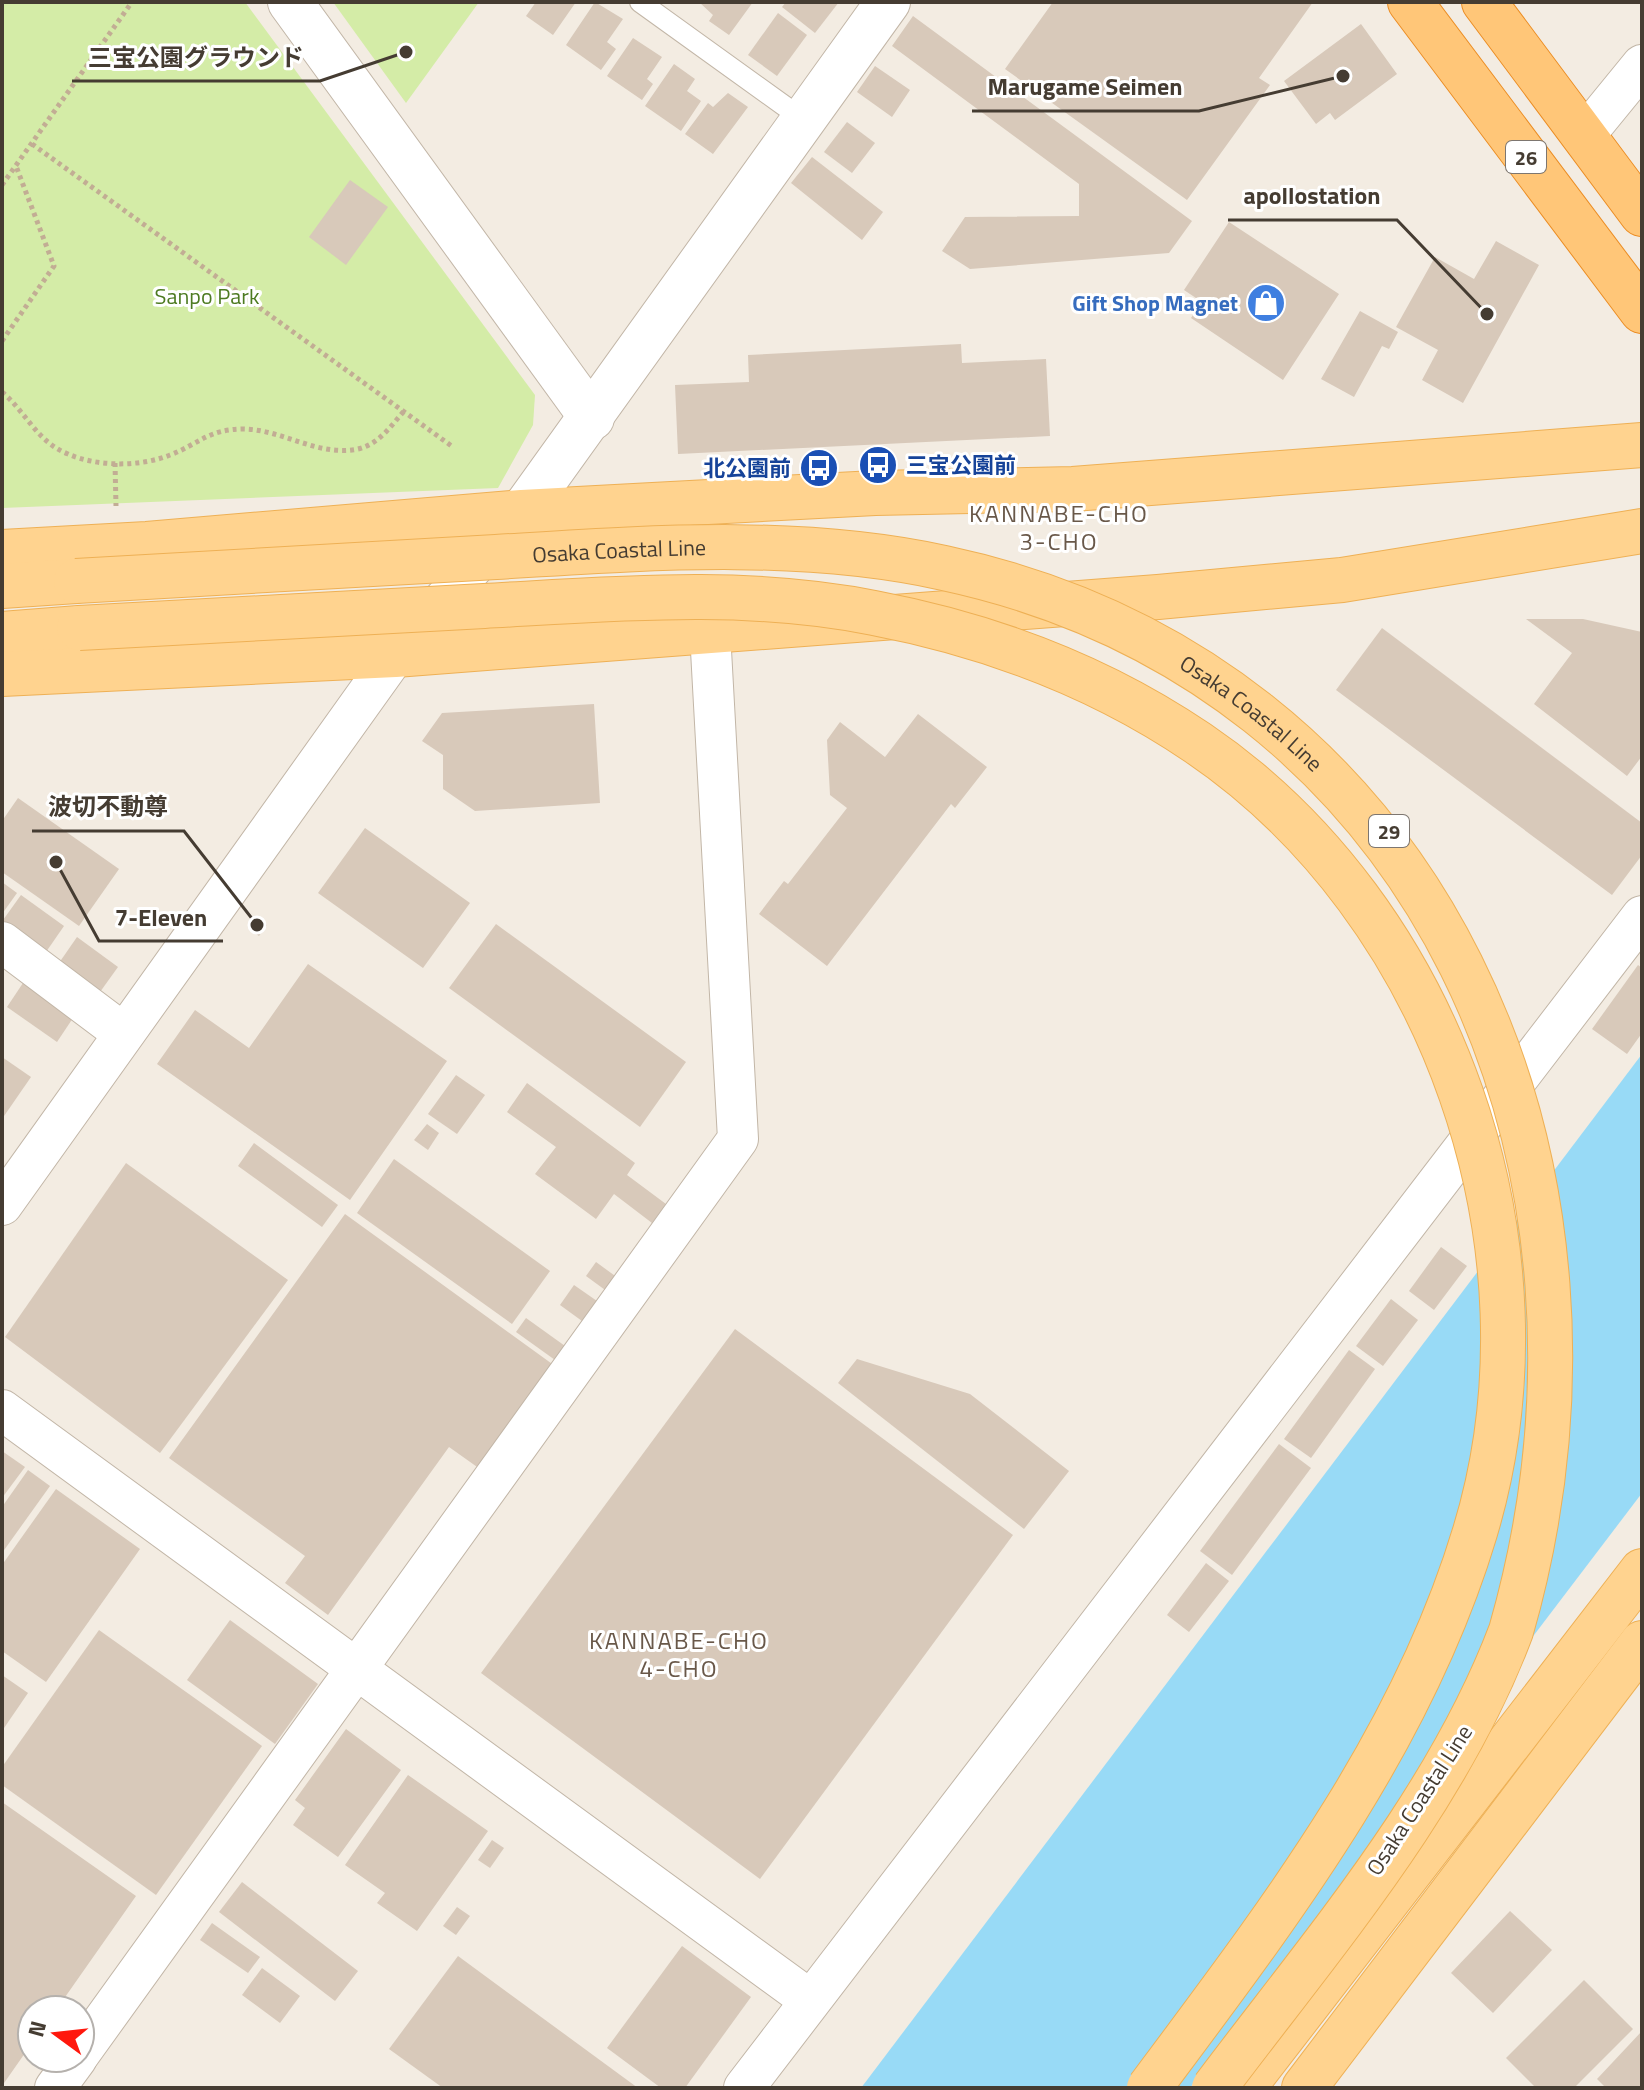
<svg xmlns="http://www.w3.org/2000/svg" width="1644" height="2090" viewBox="0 0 1644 2090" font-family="'Titillium Web','Noto Sans JP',sans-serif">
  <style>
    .green { fill: #d4eca7 }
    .water { fill: #98daf6 }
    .building { fill: #d8c9ba }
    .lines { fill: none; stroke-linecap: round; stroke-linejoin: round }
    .service-casing { stroke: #c2b6a7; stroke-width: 22 }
    .minor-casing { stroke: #c2b6a7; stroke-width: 42 }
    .tertiary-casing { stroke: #c2b6a7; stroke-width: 46 }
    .primary-casing { stroke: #eeb055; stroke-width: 46 }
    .trunk-casing { stroke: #eb8d24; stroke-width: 46 }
    .path { stroke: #c2ad94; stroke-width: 5; stroke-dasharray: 4 4; stroke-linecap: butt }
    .service { stroke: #fff; stroke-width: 20 }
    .minor { stroke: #fff; stroke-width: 40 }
    .tertiary { stroke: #fff; stroke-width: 44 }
    .primary { stroke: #ffd38f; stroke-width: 44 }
    .trunk { stroke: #ffc678; stroke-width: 44 }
    .primary-bridge-casing { stroke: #eeb055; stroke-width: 46; stroke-linecap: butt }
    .primary-bridge { stroke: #ffd38f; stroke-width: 44 }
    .labels { text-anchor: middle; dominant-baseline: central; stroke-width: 6; stroke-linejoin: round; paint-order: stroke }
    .shield { fill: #fff; stroke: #7d7670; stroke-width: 2 }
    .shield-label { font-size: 20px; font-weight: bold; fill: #453c32 }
    .park-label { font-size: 22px; fill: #4d7b21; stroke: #fff }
    .shop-label { font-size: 22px; font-weight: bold; fill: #366cbe; stroke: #fff; text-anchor: end }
    .transit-label { font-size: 22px; font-weight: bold; fill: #164399; stroke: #fff; text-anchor: start }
    .street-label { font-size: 22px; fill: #453c32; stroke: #fff }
    .neighbourhood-label { font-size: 24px; letter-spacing: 2px; fill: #695849; stroke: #fff }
    .leader { fill: none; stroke: #453c32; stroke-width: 3 }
    .callout-dot { fill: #453c32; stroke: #fff; stroke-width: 3 }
    .callout-label { font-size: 24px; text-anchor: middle; font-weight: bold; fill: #453c32; stroke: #fff; stroke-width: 6; stroke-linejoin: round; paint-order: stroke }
  </style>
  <rect width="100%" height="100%" fill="#f3ece2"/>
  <g class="green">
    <path d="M2,2H245L535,395L533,425L498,488L2,508Z"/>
    <path d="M333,2H479L406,103Z"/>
  </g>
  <path class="water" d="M1642,1054V1493L1190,2088H861Z"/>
  <g class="building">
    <path d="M536,2H576L553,35L526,16Z"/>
    <path d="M595,2L623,19L607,42L616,49L601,70L566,45Z"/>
    <path d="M699,2H753L729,35L709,21L713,15Z"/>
    <path d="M786,2H839L815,33L782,7Z"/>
    <path d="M1053,2H1313L1259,78L1270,85L1187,200L1005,69Z"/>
    <path d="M778,13L807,35L777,76L748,55Z"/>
    <path d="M913,16L1192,221L1169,253L970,269L942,251L965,217L1079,216V184L892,46Z"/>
    <path d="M1361,24L1397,74L1335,120L1330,113L1316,124L1284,81Z"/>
    <path d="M633,38L662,57L647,79L653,84L642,100L607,76Z"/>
    <path d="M674,64L695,79L687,91L701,101L681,131L645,106Z"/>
    <path d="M875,66L910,90L892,117L857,92Z"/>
    <path d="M728,93L748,107L713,154L685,134L708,103L713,107Z"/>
    <path d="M847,122L875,143L852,173L824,152Z"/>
    <path d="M812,157L883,212L862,240L791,183Z"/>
    <path d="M350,180L388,207L346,265L309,237Z"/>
    <path d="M1229,222L1339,294L1283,380L1191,318L1202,302L1184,290Z"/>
    <path d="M1496,241L1539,265L1463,403L1422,380L1438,350L1396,327L1435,257L1474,279Z"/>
    <path d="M1360,311L1398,332L1389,349L1382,346L1354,397L1321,379Z"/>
    <path d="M961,344L962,363L1046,359L1050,436L678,454L675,385L749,382L748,355Z"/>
    <path d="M1526,619H1583L1642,632V756L1627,776L1534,704L1572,653Z"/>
    <path d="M1382,628L1642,823V855L1612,895L1336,690Z"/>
    <path d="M594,704L600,803L475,811L443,789V755L422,741L442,713Z"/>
    <path d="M918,714L987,767L955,808L951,804L827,966L759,914L784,881L788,884L847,808L830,795L827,740L840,722L885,757Z"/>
    <path d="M18,798L119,869L79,926L2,872V821Z"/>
    <path d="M365,828L470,903L423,968L318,893Z"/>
    <path d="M2,882L17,893L2,914Z"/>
    <path d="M21,895L64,926L46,952L3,920Z"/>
    <path d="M257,918L267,925L259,936L249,929Z"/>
    <path d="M496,924L686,1062L640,1127L449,988Z"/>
    <path d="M77,937L118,967L100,992L59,963Z"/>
    <path d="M308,964L447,1061L350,1200L157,1064L195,1010L249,1048Z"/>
    <path d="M1638,965L1642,968V1033L1627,1054L1592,1029Z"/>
    <path d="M23,983L73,1018L57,1042L7,1007Z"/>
    <path d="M2,1057L31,1077L2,1119Z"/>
    <path d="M456,1075L485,1095L457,1134L428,1114Z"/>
    <path d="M527,1083L635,1163L627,1175L666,1204L652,1223L614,1194L596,1219L535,1174L556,1147L507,1112Z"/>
    <path d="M427,1124L439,1133L428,1150L414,1140Z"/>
    <path d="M254,1143L338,1205L322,1227L238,1166Z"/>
    <path d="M394,1159L550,1271L512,1324L357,1213Z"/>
    <path d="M126,1163L288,1280L160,1453L5,1337Z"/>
    <path d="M345,1214L555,1366L480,1469L449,1447L328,1615L285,1583L305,1556L169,1458Z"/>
    <path d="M1441,1247L1467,1266L1434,1310L1409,1291Z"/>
    <path d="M596,1262L622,1281L612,1295L586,1276Z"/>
    <path d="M574,1285L597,1301L582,1321L560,1305Z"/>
    <path d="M1391,1299L1418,1320L1383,1366L1356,1346Z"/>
    <path d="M526,1318L572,1351L562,1365L516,1332Z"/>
    <path d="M735,1329L1013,1535L760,1879L481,1673Z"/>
    <path d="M1349,1350L1375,1369L1311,1458L1284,1439Z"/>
    <path d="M857,1359L970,1394L1069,1471L1024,1529L838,1383Z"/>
    <path d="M1279,1444L1311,1468L1232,1575L1200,1551Z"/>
    <path d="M2,1451L25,1467L2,1498Z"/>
    <path d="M28,1470L50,1486L2,1553V1507Z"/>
    <path d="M56,1489L140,1549L46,1682L2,1651V1565Z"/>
    <path d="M1206,1563L1229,1581L1189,1632L1167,1615Z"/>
    <path d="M230,1620L318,1684L275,1744L187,1680Z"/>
    <path d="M99,1630L262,1746L156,1895L2,1785V1767Z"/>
    <path d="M2,1675L28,1693L2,1731Z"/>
    <path d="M346,1729L401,1770L338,1857L293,1825L305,1808L295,1800Z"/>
    <path d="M408,1775L488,1831L417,1931L377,1903L385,1893L345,1865Z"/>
    <path d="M2,1802L136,1896L56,2010H32V2043L2,2086Z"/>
    <path d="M492,1840L504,1848L490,1868L478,1860Z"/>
    <path d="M242,1882L358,1971L335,2001L219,1912Z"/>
    <path d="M457,1907L470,1916L456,1935L443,1926Z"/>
    <path d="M1510,1911L1552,1950L1493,2013L1451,1973Z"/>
    <path d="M212,1923L260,1957L248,1973L200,1940Z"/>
    <path d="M682,1946L751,1997L685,2088H661L607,2048Z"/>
    <path d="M458,1956L638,2088H443L389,2049Z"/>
    <path d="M262,1968L300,1996L280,2023L242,1995Z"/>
    <path d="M1584,1980L1633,2029L1574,2088H1536L1506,2058Z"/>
    <path d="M1642,2031V2088H1606L1597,2079Z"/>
  </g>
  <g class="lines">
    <g class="service-casing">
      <path id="service" d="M640,2L804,120"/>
    </g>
    <g class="minor-casing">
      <g id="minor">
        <path d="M1584,136L1642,65"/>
        <path d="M2,942L123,1033"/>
        <path d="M2,1205L395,655L496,541"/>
        <path d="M2,1410L810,2000"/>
        <path d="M80,2053L738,1139L710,632"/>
        <path d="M55,2088L77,2058"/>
        <path d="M744,2088L1642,916"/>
      </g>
    </g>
    <g class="tertiary-casing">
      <g id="tertiary">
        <path d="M290,2L592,418"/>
        <path d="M522,512L888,2"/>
      </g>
    </g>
    <g class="primary-casing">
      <g id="primary">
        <path d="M2,552L147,544L522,512L875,493L1073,489L1642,445"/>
        <path d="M2,586L76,581"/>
        <path d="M2,634L79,628"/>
        <path d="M2,674L395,655L1158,597L1342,580L1642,531"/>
        <path d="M1243,2088L1642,1571"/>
        <path d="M1304,2088L1642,1643"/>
      </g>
    </g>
    <g class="trunk-casing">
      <g id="trunk">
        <path d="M1410,2L1642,311"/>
        <path d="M1484,2L1642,214"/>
      </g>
    </g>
    <g class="path">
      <path d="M32,144L453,447"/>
      <path d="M2,185L132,2"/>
      <path d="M2,341L54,266L16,166"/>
      <path d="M2,392C26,412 37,442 68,454C98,467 140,467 170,455C199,444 208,429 244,429C284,430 318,457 358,449C379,444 391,426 404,411"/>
      <path d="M115,463L116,506"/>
    </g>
    <use href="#service" class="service"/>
    <use href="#minor" class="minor"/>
    <use href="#tertiary" class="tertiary"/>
    <use href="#primary" class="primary"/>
    <use href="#trunk" class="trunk"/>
    <g class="primary-bridge-casing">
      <g id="primary-bridge">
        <path id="s1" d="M76,581C216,573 356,565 496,557C645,548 798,536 944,568C1434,673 1644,1168 1511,1631C1447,1801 1322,1944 1214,2088"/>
        <path d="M79,628C214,621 349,613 484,606C612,599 747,587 874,613C989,635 1101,677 1198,743C1444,910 1561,1248 1475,1532C1412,1742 1278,1915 1149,2088"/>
      </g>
    </g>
    <use href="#primary-bridge" class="primary-bridge"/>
  </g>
  <defs>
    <g id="shop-disc" transform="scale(2)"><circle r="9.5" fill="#3f7fe0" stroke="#fff"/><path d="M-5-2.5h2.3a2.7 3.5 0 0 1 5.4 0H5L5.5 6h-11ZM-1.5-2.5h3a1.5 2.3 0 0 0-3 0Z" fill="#fff"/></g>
    <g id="bus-disc" transform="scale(2)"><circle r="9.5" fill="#1a4fb4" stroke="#fff"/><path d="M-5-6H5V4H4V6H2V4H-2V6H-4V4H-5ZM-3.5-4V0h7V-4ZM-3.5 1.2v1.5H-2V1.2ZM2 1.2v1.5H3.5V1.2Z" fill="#fff"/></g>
  </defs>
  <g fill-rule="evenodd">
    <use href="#shop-disc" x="1266" y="303"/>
    <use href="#bus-disc" x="878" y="465"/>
    <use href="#bus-disc" x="819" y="468"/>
  </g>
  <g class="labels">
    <g class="shield">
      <rect x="1506" y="141" width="40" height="32" rx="6"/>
      <rect x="1369" y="815" width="40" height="32" rx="6"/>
    </g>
    <g class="shield-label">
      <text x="1526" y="157">26</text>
      <text x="1389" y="831">29</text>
    </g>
    <g class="park-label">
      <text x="207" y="296">Sanpo Park</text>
    </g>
    <g class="shop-label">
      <text x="1238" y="303">Gift Shop Magnet</text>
    </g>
    <g class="transit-label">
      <text x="906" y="465">三宝公園前</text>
      <text x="791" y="468" text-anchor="end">北公園前</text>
    </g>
    <g class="street-label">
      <text stroke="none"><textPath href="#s1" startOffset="544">Osaka Coastal Line</textPath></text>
      <text stroke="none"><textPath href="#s1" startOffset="1214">Osaka Coastal Line</textPath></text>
      <text transform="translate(1419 1800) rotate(-57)">Osaka Coastal Line</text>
    </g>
    <g class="neighbourhood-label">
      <text x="1059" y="513">KANNABE-CHO<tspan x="1059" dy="28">3-CHO</tspan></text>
      <text x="679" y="1640">KANNABE-CHO<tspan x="679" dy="28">4-CHO</tspan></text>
    </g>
  </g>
  <path class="leader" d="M406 52L320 81H72M1343 76L1199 111H972M1487 314L1397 220H1228M257 925L184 831H32M56 862L99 941H223"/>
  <g class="callout-dot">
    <circle cx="406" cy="52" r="8"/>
    <circle cx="1343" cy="76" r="8"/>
    <circle cx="1487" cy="314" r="8"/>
    <circle cx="257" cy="925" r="8"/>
    <circle cx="56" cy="862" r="8"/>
  </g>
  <g class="callout-label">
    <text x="196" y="66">三宝公園グラウンド</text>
    <text x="1085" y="95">Marugame Seimen</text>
    <text x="1312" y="204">apollostation</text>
    <text x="108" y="815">波切不動尊</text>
    <text x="161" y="926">7-Eleven</text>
  </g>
  <rect width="1644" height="2090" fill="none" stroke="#453c32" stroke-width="8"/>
  <g transform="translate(56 2034) rotate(285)"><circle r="38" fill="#ffffff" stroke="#b5b1ad" stroke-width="2"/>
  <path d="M0-6L14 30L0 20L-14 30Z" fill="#ff180d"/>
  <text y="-12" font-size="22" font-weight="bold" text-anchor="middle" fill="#453c32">N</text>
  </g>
</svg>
